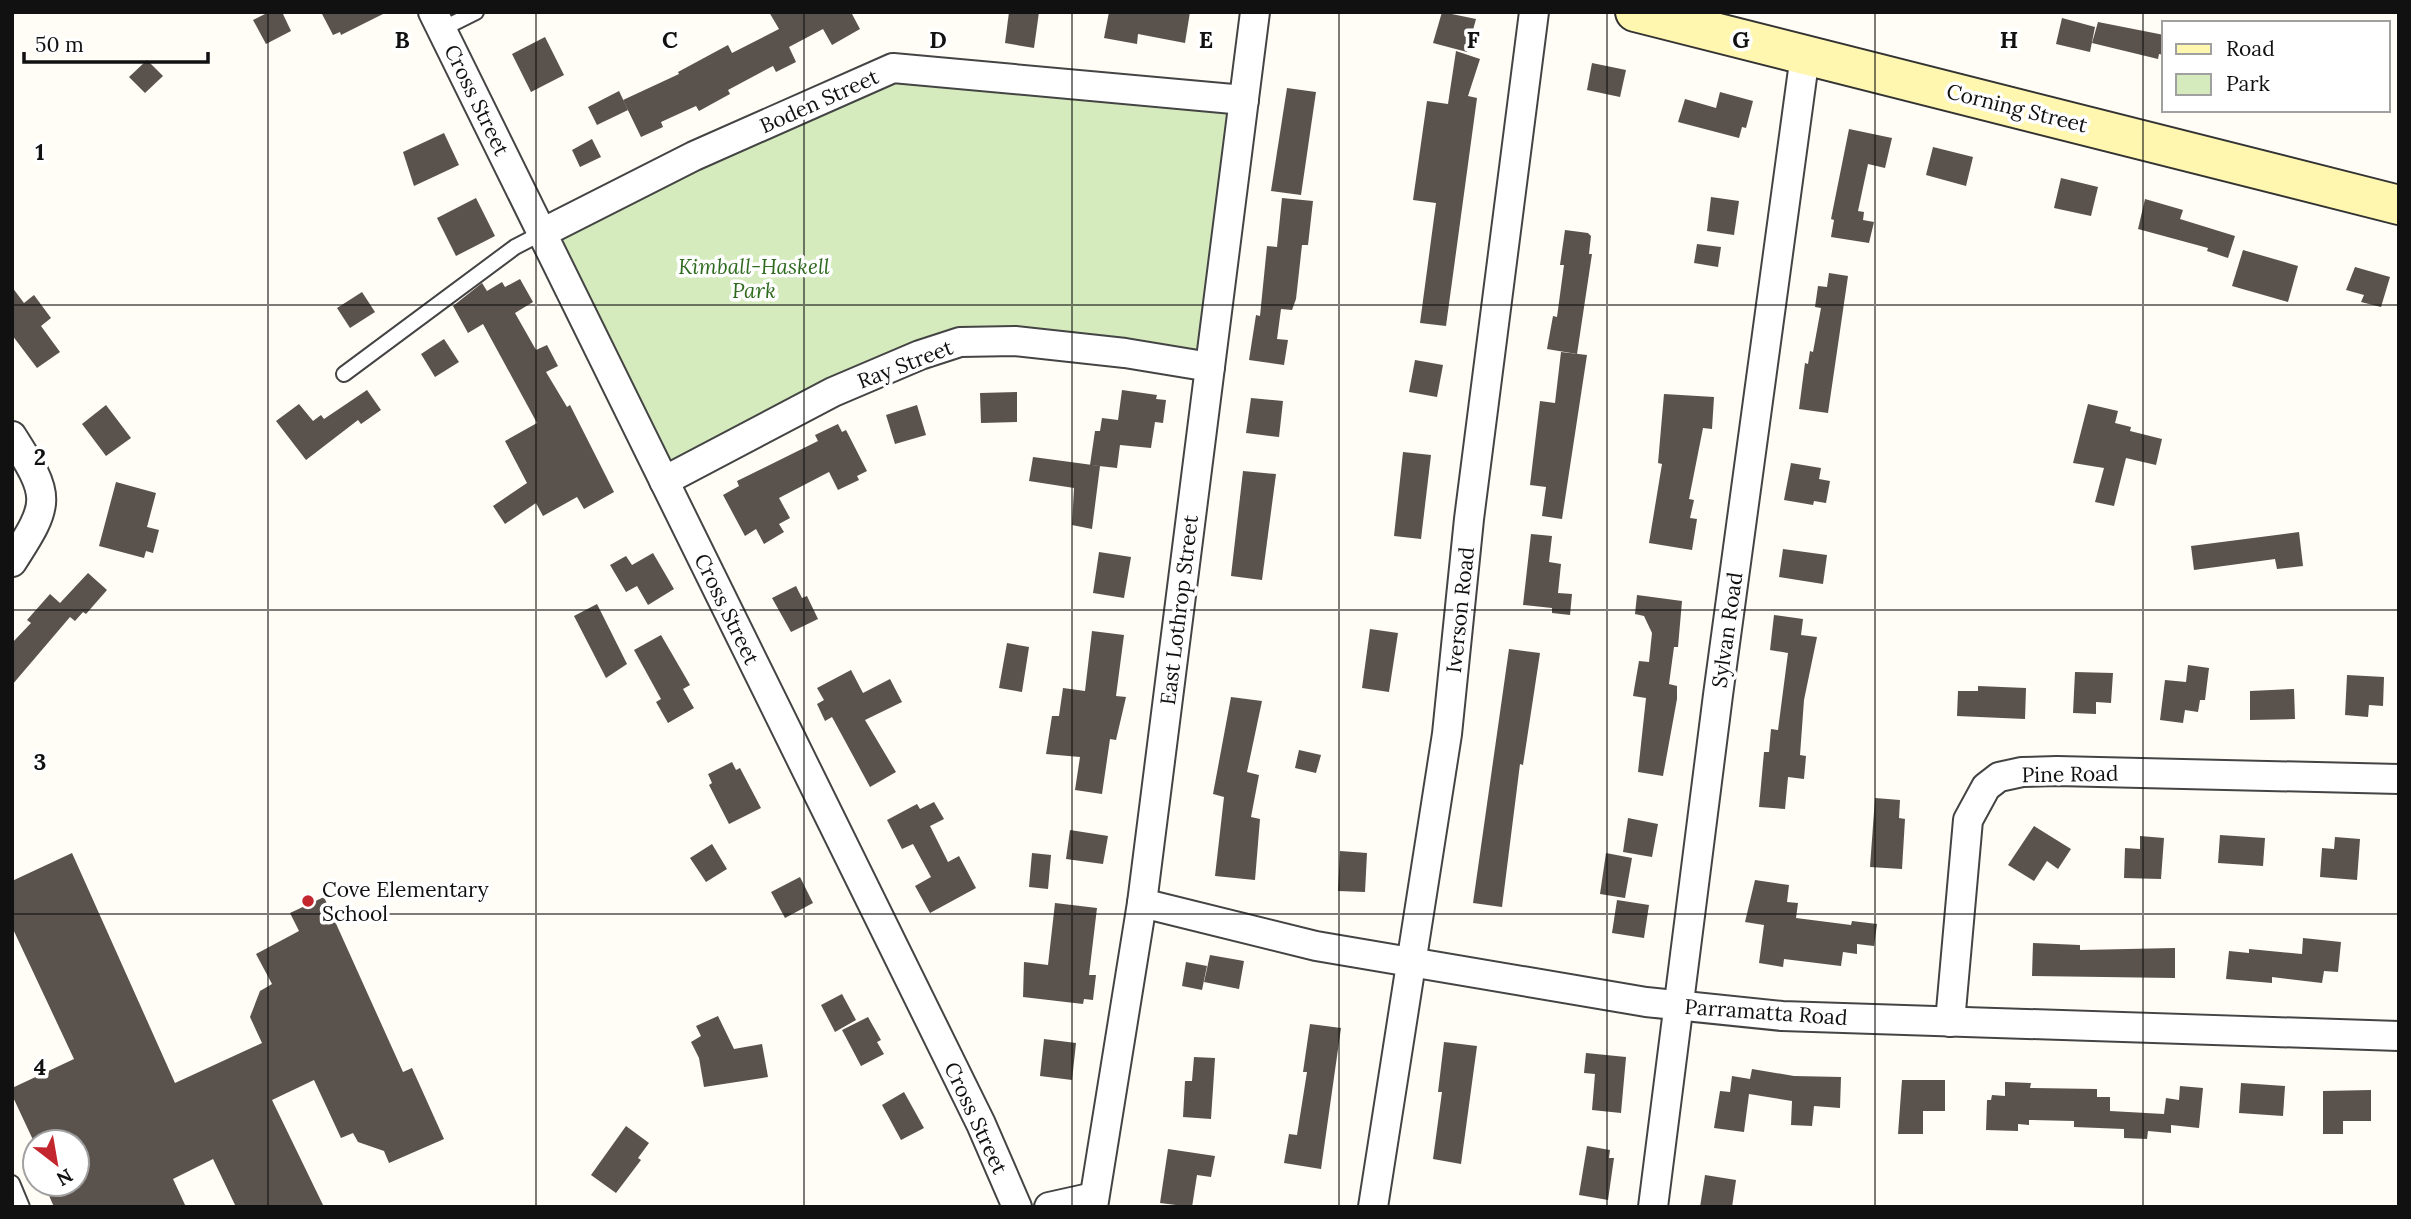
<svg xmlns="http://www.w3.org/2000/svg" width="2411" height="1219" viewBox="0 0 2411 1219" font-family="Lora,serif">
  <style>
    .green { fill: #d5ebbd }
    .building { fill: #5a524d }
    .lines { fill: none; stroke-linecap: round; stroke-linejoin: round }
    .lane-casing { stroke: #444; stroke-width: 18 }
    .street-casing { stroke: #444; stroke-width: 32 }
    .secondary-casing { stroke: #333; stroke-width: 42 }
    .lane { stroke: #fff; stroke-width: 14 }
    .street { stroke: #fff; stroke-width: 28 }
    .secondary { stroke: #fff6b0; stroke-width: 38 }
    .grid { fill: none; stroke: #111; stroke-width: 2; stroke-opacity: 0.55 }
    .poi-dot { fill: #c4262e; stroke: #fff; stroke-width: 2.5 }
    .labels { text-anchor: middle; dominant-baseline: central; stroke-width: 7; stroke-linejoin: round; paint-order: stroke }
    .street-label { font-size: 21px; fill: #111; stroke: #fff }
    .park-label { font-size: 21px; font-style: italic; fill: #2f6b1f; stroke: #fff }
    .poi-label { font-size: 21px; fill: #111; stroke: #fff; text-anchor: start }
    .grid-label { font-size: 23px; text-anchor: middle; font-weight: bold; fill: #111; stroke: #fff; stroke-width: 7; stroke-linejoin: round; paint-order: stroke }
  </style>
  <rect width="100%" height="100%" fill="#fffdf5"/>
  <path class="green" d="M893,68L1231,92L1210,367L1015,341L920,355L664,481L542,233Z"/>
  <g class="building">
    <path d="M269,12H282L291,31L266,44L253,20Z"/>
    <path d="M321,12H387L341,35L340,32L333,35Z"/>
    <path d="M769,12H854L852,14L860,29L832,45L823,29L789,47L796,62L776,72L773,66L728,90L730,94L699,111L696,106L661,122L663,127L641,137L623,100L679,74L678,72L728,45L732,53L779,29Z"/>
    <path d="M1009,12H1039L1034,48L1005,43Z"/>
    <path d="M1109,12H1190L1185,43L1138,34L1137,44L1104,38Z"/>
    <path d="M1442,12L1476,19L1467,52L1433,43Z"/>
    <path d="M2062,18L2095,27L2090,52L2056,44Z"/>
    <path d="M2098,22L2164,35V55L2159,54L2158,59L2092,43Z"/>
    <path d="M545,37L564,75L531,92L512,54Z"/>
    <path d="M1456,51L1480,59L1468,96L1477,98L1446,326L1420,323L1436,203L1413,200L1427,101L1448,104Z"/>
    <path d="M147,60L163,76L145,93L129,77Z"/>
    <path d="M1592,63L1626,70L1620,97L1587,90Z"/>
    <path d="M1287,88L1316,92L1301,195L1271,191Z"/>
    <path d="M619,91L628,110L597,125L588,107Z"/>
    <path d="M1720,92L1753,101L1746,128L1742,127L1739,138L1678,122L1685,99L1716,108Z"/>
    <path d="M1849,129L1892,138L1885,168L1868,164L1858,211L1864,212L1863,220L1874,222L1869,243L1831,237L1834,220L1831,219Z"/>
    <path d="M444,133L459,165L414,186L403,152Z"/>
    <path d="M592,139L601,157L580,167L572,150Z"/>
    <path d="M1933,147L1973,157L1966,186L1926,175Z"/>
    <path d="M2061,178L2098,187L2091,216L2054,208Z"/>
    <path d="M1711,197L1739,201L1734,235L1707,231Z"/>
    <path d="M476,198L495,236L456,256L437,218Z"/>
    <path d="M1282,198L1313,201L1308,245H1302L1296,299L1292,310L1281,309L1277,339L1288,340L1284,365L1249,360L1256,315L1260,316L1267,246L1277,247Z"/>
    <path d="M2145,199L2183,210L2180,219L2235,236L2228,258L2207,251L2208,248L2138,229Z"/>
    <path d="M1565,230L1588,233L1591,236L1589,254H1592L1577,354L1547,349L1553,316L1557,317L1564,265H1560Z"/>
    <path d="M1697,244L1721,247L1718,267L1694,263Z"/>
    <path d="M2243,250L2298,266L2288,302L2232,286Z"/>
    <path d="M2355,267L2390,277L2381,307L2361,302L2364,295L2346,290Z"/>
    <path d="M1829,273L1848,276L1828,413L1799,409L1805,363L1808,364L1810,351L1813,352L1821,308L1815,307L1818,286L1827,287Z"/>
    <path d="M520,279L533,302L515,313L536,350L547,345L558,366L546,372L567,407L570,405L614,492L584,509L577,497L543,516L536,503L505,524L493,506L527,483L505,441L537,423L483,324L468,333L453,306L482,283L487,291L502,282L505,287Z"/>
    <path d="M12,287L24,303L34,295L51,318L41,326L60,352L37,368L12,335Z"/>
    <path d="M362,292L375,312L350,328L337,308Z"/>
    <path d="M444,339L459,362L435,377L421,354Z"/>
    <path d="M1561,352L1587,355L1562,519L1542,516L1546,487L1530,485L1540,401L1555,403Z"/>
    <path d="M1415,360L1443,365L1437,397L1409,392Z"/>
    <path d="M367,390L381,410L361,424L358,420L306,460L276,421L299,404L313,421L321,415L324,419Z"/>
    <path d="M1122,390L1157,395L1156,399L1166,400L1163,423L1155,422L1151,448L1120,445L1117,468L1090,465L1095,431H1100L1102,418L1118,420Z"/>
    <path d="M1017,392V422L981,423L980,393Z"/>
    <path d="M1664,394L1714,397L1712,429L1703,428L1689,499L1694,500L1690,518L1697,519L1692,550L1649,543L1662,464L1658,463Z"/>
    <path d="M1251,398L1283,401L1279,437L1246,433Z"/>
    <path d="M2088,404L2118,411L2115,423L2131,427L2130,431L2162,439L2156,465L2126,458L2114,506L2095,502L2104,468L2073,463Z"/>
    <path d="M106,405L131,438L106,456L82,424Z"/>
    <path d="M917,405L926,435L895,444L886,415Z"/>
    <path d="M838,424L842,432L846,430L867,471L857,476L859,480L838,490L829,472L779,498L790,518L779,524L784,532L764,544L756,529L745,536L723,495L739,486L737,481L818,441L815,435Z"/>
    <path d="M1403,452L1431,455L1421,539L1394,536Z"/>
    <path d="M1033,457L1100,466L1092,529L1072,525L1074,488L1029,481Z"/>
    <path d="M1791,463L1821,468L1819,479L1830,481L1826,503L1814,501L1813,505L1784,500Z"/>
    <path d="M1243,471L1276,474L1262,580L1231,576Z"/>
    <path d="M116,482L156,493L147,527L159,530L153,553L146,551L144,558L99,546Z"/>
    <path d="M2299,532L2303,566L2277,569L2275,559L2194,570L2191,546Z"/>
    <path d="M1531,534L1552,536L1549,562L1561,564L1558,593L1572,594L1570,615L1552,613V608L1523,605Z"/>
    <path d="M1783,549L1827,555L1823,584L1779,577Z"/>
    <path d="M1099,552L1131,557L1124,598L1093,593Z"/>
    <path d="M653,553L674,589L648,605L637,586L626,592L610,565L626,556L632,565Z"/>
    <path d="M88,573L107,590L86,614L83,612L75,621L70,617L12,685V643L31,623L27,620L50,594L60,603Z"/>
    <path d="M796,586L802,598L807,596L818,619L791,632L772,598Z"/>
    <path d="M1637,595L1682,601L1678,647H1674L1669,684L1677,686V699L1663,776L1638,772L1646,698L1633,696L1639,661L1649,662L1652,633L1644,616L1635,614Z"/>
    <path d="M597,604L627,664L606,678L574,616Z"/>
    <path d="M1774,615L1803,619L1801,635L1817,637L1804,700L1800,755L1806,756L1804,779L1788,777L1785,809L1759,807L1764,752H1769L1771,729L1778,730L1788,653L1770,650Z"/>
    <path d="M1370,629L1398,633L1389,692L1362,688Z"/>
    <path d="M1092,631L1124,635L1116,696L1126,697L1116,740L1110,739L1102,794L1075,790L1080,757L1046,754L1052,716H1059L1063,688L1085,691Z"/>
    <path d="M661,635L690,685L683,689L694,708L668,723L656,702L661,699L634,650Z"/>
    <path d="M1007,643L1029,647L1022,692L999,688Z"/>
    <path d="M1509,649L1540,653L1523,765L1520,764L1502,907L1473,903Z"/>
    <path d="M2188,665L2209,668L2205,700H2200L2198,712L2185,710L2183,723L2160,720L2165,680L2186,682Z"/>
    <path d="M851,670L863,693L890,679L902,702L865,720L896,772L870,787L832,717L825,721L817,704L824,700L817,688Z"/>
    <path d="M2075,672L2113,673L2111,703L2096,702V714L2073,713Z"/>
    <path d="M2347,675L2384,677L2383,706L2369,705L2368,717L2345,715Z"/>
    <path d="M1978,686L2026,688L2025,719L1957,716L1958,691H1978Z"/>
    <path d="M2294,689L2295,719L2250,720V691Z"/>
    <path d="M1231,697L1262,701L1247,772L1259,775L1251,817L1260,819L1255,880L1215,876L1224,797L1213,794Z"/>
    <path d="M1299,750L1321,755L1316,773L1295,768Z"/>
    <path d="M732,762L736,770L740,768L761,808L729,824L709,785L712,783L708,774Z"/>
    <path d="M1875,798L1900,800L1899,818L1905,819L1902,869L1870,867Z"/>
    <path d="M934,802L944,819L930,826L948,862L959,856L976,888L930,913L915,886L931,877L913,844L902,849L887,820L917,804L920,809Z"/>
    <path d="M1628,818L1658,824L1652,857L1623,852Z"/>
    <path d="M2034,826L2071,849L2058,869L2047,861L2034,881L2008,865Z"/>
    <path d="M1070,830L1108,836L1103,864L1066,859Z"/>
    <path d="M2220,835L2265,838L2263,866L2218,863Z"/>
    <path d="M2140,836L2164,838L2161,879L2124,878L2125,848L2140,849Z"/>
    <path d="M2335,837L2360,839L2357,880L2320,877L2322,848L2334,849Z"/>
    <path d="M712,844L727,869L706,882L690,858Z"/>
    <path d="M1340,851L1367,853L1365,892L1338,891Z"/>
    <path d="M72,853L175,1083L262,1043L250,1017L260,991L272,984L256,954L299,931L290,913L324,897L403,1072L412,1068L444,1139L389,1163L384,1151L358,1142L353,1133L341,1138L314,1080L272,1100L324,1207H236L213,1159L173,1179L186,1207H54L44,1184H77V1142H34L12,1095V1088L74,1059L12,927V881Z"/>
    <path d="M1032,853L1051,855L1048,889L1029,887Z"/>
    <path d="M1606,853L1632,858L1625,898L1600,894Z"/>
    <path d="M800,877L813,903L785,918L771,892Z"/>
    <path d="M1755,880L1789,885L1787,902L1798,903L1796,918L1851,925L1852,921L1877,924L1874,946L1857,944V954L1843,952L1841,966L1784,959L1783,967L1759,963L1764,925L1745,922Z"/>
    <path d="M1617,900L1649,905L1644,938L1612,933Z"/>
    <path d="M1055,903L1097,908L1089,975H1096L1093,1000L1084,999L1083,1004L1023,997L1024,962L1048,965Z"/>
    <path d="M2303,938L2341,942L2338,972L2324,971L2322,983L2272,977V983L2226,979L2229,951L2249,953V949L2302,954Z"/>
    <path d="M2033,943L2080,945V950L2175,948V978L2032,976Z"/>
    <path d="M1210,955L1244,961L1239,989L1204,982Z"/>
    <path d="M1186,962L1207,966L1202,990L1182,986Z"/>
    <path d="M842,994L856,1020L835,1032L821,1005Z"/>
    <path d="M718,1016L734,1049L762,1044L768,1077L704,1087L699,1058L691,1042L701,1036L696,1026Z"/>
    <path d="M868,1017L881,1040L877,1042L884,1054L861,1066L842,1030Z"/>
    <path d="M1310,1024L1341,1028L1321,1169L1284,1163L1289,1134L1297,1135L1307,1072H1303Z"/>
    <path d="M1044,1039L1076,1043L1072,1080L1040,1076Z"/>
    <path d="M1444,1042L1477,1046L1461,1164L1433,1159L1442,1092H1438Z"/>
    <path d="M1586,1053L1626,1057L1621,1113L1592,1110L1595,1074L1584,1073Z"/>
    <path d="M1194,1057L1215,1058L1211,1119L1183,1117L1185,1081H1192Z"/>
    <path d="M1752,1069L1794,1076L1841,1077L1840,1108L1814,1106L1812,1126L1791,1125L1792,1101L1749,1094L1744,1132L1714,1128L1720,1091L1730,1092L1732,1076L1750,1079Z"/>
    <path d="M1902,1080H1945V1111H1923V1134H1898Z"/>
    <path d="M2005,1082L2031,1083L2030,1088L2097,1089V1097H2110V1111L2164,1114L2166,1098L2179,1100L2180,1086L2203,1088L2199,1128L2171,1125V1133L2148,1131L2147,1139L2124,1138V1129L2074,1127V1121L2029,1120V1125L2018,1124V1131L1986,1130L1987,1100H1991L1992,1095L2005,1096Z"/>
    <path d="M2241,1083L2285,1086L2283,1116L2239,1113Z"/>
    <path d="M2371,1090V1121H2343V1134H2323V1091Z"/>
    <path d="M904,1092L924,1128L901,1140L882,1105Z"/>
    <path d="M626,1126L649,1143L638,1158L641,1160L616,1193L591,1175Z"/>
    <path d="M1587,1146L1610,1150L1609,1158H1614L1608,1200L1579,1195Z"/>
    <path d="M1168,1149L1215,1156L1211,1177L1197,1175L1192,1207L1160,1203Z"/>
    <path d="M1705,1175L1736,1180L1732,1207H1700Z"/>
  </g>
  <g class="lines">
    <g class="lane-casing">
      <g id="lane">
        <path d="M442,29L476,12"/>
        <path d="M344,374L515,247L542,233"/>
        <path d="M12,1183L22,1207"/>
      </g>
    </g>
    <g class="street-casing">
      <g id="street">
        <path d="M433,12L981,1124L1017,1207"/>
        <path d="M542,233L694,156L893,68L1244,100"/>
        <path d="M12,436C51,497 51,502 12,562"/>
        <path d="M664,481L833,392L920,355L960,342L1015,341L1125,353L1210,367"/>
        <path d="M1142,903L1316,946L1646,1002L1782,1016L2399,1036"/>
        <path d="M1950,1022L1968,820L1986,787L1999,777L2022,772L2057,771L2399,779"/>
        <path d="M1049,1207L1094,1197"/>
        <path d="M1093,1207L1142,903L1255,12"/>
        <path d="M1373,1207L1447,734L1469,519L1534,12"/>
        <path d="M1653,1207L1718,695L1805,55"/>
      </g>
    </g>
    <g class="secondary-casing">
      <path id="secondary" d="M1635,12L2399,205"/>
    </g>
    <use href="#lane" class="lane"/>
    <use href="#street" class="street"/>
    <use href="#secondary" class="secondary"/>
  </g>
  <path class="grid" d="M268,12V1207M536,12V1207M804,12V1207M1072,12V1207M1339,12V1207M1607,12V1207M1875,12V1207M2143,12V1207M12,305H2399M12,610H2399M12,914H2399"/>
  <circle class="poi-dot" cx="308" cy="901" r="7"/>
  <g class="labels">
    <g class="street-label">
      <text transform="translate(477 100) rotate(64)">Cross Street</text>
      <text transform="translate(819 101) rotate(-24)">Boden Street</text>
      <text transform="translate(2017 108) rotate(14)">Corning Street</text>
      <text transform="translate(905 364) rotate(-21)">Ray Street</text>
      <text transform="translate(727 609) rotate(64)">Cross Street</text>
      <text transform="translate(1179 610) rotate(-83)">East Lothrop Street</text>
      <text transform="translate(1460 610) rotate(-84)">Iverson Road</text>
      <text transform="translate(1727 630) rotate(-82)">Sylvan Road</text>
      <text transform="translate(2070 774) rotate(-1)">Pine Road</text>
      <text transform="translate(1766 1012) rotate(4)">Parramatta Road</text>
      <text transform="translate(976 1118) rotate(65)">Cross Street</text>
    </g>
    <g class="park-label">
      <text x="754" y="266">Kimball-Haskell<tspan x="754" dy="24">Park</tspan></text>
    </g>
    <g class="poi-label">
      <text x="322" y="889">Cove Elementary<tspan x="322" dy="24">School</tspan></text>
    </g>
  </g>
  <g class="grid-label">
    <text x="402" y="48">B</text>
    <text x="670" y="48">C</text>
    <text x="938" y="48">D</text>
    <text x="1206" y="48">E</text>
    <text x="1473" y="48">F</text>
    <text x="1741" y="48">G</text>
    <text x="2009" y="48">H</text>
    <text x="40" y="160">1</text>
    <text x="40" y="465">2</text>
    <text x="40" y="770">3</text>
    <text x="40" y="1075">4</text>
  </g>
  <rect width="2411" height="1219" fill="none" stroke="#111111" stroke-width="28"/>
  <rect x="2162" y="21" width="228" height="91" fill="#ffffff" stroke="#a0a0a0" stroke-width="2"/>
  <rect x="2176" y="44" width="35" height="10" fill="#fff6b0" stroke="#a0a0a0" stroke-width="2"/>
  <text x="2226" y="56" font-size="21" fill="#111111">Road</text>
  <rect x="2176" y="74" width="35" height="21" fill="#d5ebbd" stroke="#a0a0a0" stroke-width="2"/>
  <text x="2226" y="91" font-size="21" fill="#111111">Park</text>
  <g transform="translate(56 1163) rotate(149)"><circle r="33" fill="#ffffff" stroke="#a0a0a0" stroke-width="2"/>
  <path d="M0-5L12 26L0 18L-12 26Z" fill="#c4262e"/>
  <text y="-10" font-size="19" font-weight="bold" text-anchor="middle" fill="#111111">N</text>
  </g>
  <path d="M24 52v10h184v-10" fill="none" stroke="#111111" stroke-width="3.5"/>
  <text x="35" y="52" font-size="21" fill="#111111" stroke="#ffffff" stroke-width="5" paint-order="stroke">50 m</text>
</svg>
